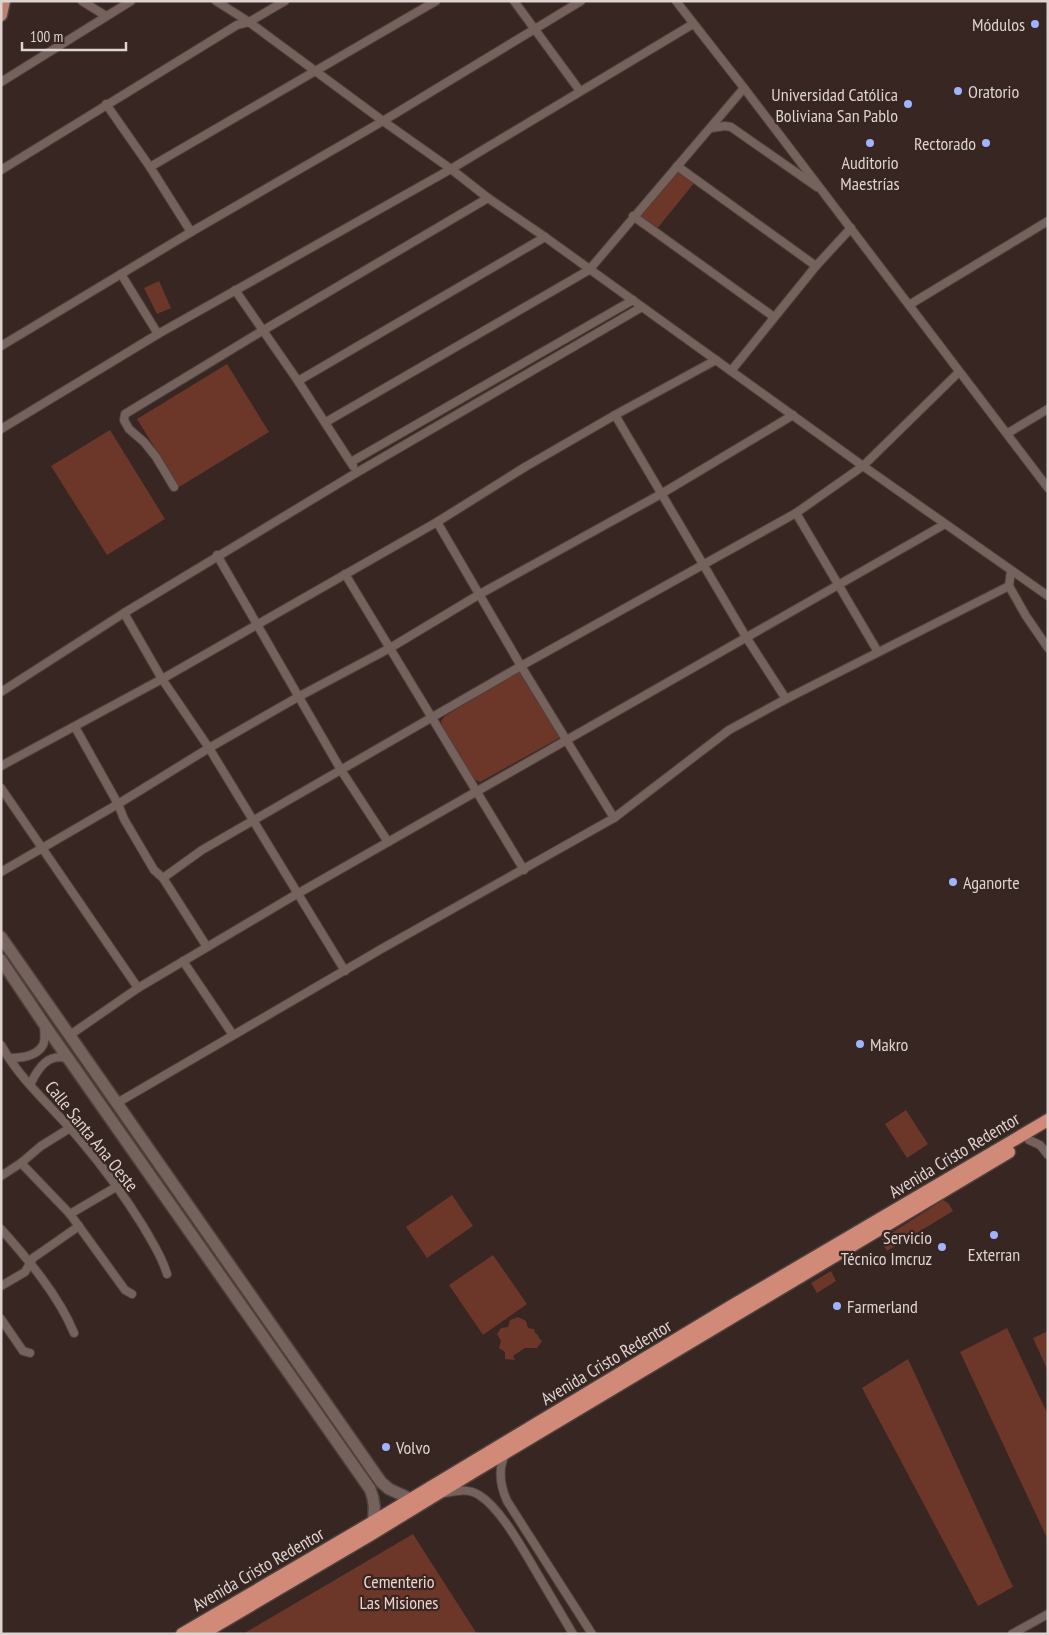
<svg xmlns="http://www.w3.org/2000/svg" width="1049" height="1635" viewBox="0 0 1049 1635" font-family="'PT Sans Narrow',sans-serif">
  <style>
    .green { fill: #6c3629 }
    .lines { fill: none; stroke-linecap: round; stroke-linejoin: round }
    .minor-casing { stroke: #4f413e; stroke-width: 10 }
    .secondary-casing { stroke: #4f413e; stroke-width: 14 }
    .primary-casing { stroke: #4f413e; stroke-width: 15 }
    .trunk-casing { stroke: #4f413e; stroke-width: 15 }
    .minor { stroke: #75625c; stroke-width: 8 }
    .secondary { stroke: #75625c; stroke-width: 11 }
    .primary { stroke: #ba8071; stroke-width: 12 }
    .trunk { stroke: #d18a78; stroke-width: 12 }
    .poi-dot { fill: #a0b3fd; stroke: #372621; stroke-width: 2 }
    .labels { text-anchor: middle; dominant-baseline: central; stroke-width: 4.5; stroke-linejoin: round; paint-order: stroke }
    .poi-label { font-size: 18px; fill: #ded3d0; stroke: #372621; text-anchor: start }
    .street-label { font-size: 18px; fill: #ded3d0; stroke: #372621 }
    .park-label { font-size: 18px; fill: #eed4cd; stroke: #372621 }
  </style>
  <rect width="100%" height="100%" fill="#372621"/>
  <g class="green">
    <path d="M678,171L695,182L656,230L642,219L640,214Z"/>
    <path d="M159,281L171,308L157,314L144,288Z"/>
    <path d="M227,364L269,432L179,487L137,419Z"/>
    <path d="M110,430L165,519L107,555L51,466Z"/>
    <path d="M518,671H520L561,737L480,782L473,779L442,726L441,721L445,716Z"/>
    <path d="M906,1110L928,1144L907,1158L885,1124Z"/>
    <path d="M452,1195L473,1226L427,1258L406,1227Z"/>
    <path d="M943,1200L948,1203L953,1211L887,1251L882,1243V1239Z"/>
    <path d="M493,1255L527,1304L483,1335L449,1285Z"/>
    <path d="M831,1271L836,1281L817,1293L811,1283Z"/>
    <path d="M518,1317L526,1321L528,1328L534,1329L535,1333L538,1335L539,1338L542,1341L537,1348H525L513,1356L515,1360L505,1359V1352L499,1348L501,1341L497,1334L501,1328L508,1327L510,1320Z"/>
    <path d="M1007,1328L1048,1415V1540L960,1352Z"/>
    <path d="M1048,1331V1371L1033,1338Z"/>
    <path d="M908,1359L1013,1587L978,1606L862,1388Z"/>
    <path d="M413,1534L477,1634H243Z"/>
  </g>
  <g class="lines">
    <g class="minor-casing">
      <g id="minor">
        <path d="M82,1L106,16"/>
        <path d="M216,1L249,22L383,121L451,169L488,198L545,237L863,466L1048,596"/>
        <path d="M514,1L580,91"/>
        <path d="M676,1L744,88L1048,488"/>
        <path d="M1,82L131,1"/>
        <path d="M106,104L150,167L191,232"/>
        <path d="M711,128L725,126L731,127L817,187"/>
        <path d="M677,166L816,266"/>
        <path d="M150,167L436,1"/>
        <path d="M1,170L237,25L249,22L285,1"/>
        <path d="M633,216L774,317"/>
        <path d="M121,274L158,334"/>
        <path d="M235,290L298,381L353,466"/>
        <path d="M909,305L1048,221"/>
        <path d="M1,346L191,232L383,121L581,1"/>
        <path d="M731,371L816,266L851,228"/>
        <path d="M298,381L545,237"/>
        <path d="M615,415L746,637L786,699"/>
        <path d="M326,422L589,270L744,88"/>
        <path d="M1,429L158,334L451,169L693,24"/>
        <path d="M1008,433L1048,409"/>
        <path d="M351,462L633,300"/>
        <path d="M174,487L156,457L144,442L129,429L124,420L125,414L262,331L488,198"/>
        <path d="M796,513L878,652"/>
        <path d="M437,522L521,666L614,818"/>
        <path d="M217,555L341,770L388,842"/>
        <path d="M1011,571L1009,586L1026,616L1048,648"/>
        <path d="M345,574L524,870"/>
        <path d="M1,692L124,613"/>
        <path d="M75,727L118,804L124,819L154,870L163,878L207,947"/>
        <path d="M1,766L162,679L437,522L525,467L615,415L716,360"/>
        <path d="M1,788L138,988"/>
        <path d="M1,872L118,804L209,748L298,697L390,648L480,594L661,494L793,415"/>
        <path d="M163,878L202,850L521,666L796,513L863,466L959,372"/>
        <path d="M183,961L233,1035"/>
        <path d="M345,971L209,748L162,679L124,613L356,473L642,307"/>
        <path d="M70,1035L138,988L290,898L945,524"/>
        <path d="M1,1045C21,1082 56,1110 82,1142C104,1168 125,1197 143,1226C152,1242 162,1256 167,1274"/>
        <path d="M10,1058C21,1058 37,1056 43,1045C46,1039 44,1030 44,1024"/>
        <path d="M30,1085C38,1068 48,1052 69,1059"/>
        <path d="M117,1103L383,948L614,818L729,730L786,699L1009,586"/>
        <path d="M1029,1140L1040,1145L1048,1155"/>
        <path d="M21,1163L70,1214L125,1290L132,1294"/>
        <path d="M1,1176L21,1163L41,1146L70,1128"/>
        <path d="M70,1214L116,1187"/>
        <path d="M1,1229C27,1258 59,1296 74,1333"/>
        <path d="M1,1286L25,1272L33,1258L79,1226"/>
        <path d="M1,1319L23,1351L30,1353"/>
        <path d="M506,1453C497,1469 500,1485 507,1501L592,1634"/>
        <path d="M445,1493C457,1491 468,1488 479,1495C500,1508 521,1546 534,1568C547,1590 560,1612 573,1634"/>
        <path d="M1012,1634L1048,1614"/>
      </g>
    </g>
    <g class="secondary-casing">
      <g id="secondary">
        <path d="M1,937L381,1482L389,1489L411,1499"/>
        <path d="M1,960L44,1024L370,1489C375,1501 375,1510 373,1522"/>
      </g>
    </g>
    <g class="primary-casing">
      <path id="primary" d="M1,15L4,1"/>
    </g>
    <g class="trunk-casing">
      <g id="trunk">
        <path d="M182,1634L373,1522L735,1304L1048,1120"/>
        <path d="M202,1634L370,1535L475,1471L1009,1152"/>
      </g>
    </g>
    <use href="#minor" class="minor"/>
    <use href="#secondary" class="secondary"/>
    <use href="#primary" class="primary"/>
    <use href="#trunk" class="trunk"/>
  </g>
  <g class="poi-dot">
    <circle cx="1035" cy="24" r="5"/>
    <circle cx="958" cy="91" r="5"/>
    <circle cx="908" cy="104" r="5"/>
    <circle cx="870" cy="143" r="5"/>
    <circle cx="986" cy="143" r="5"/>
    <circle cx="953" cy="882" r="5"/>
    <circle cx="860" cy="1044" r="5"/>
    <circle cx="994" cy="1235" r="5"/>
    <circle cx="942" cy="1247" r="5"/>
    <circle cx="837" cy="1306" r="5"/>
    <circle cx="386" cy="1447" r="5"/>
  </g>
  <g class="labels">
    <g class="poi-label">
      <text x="1025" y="24" text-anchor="end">Módulos</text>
      <text x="968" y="91">Oratorio</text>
      <text x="898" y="94" text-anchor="end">Universidad Católica<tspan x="898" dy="21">Boliviana San Pablo</tspan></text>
      <text x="976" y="143" text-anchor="end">Rectorado</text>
      <text x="870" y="162" text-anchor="middle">Auditorio<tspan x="870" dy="21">Maestrías</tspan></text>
      <text x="963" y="882">Aganorte</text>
      <text x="870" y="1044">Makro</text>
      <text x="932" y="1237" text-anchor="end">Servicio<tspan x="932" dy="21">Técnico Imcruz</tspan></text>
      <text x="994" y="1254" text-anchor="middle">Exterran</text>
      <text x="847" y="1306">Farmerland</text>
      <text x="396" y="1447">Volvo</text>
    </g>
    <g class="street-label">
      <text transform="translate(92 1136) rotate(51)">Calle Santa Ana Oeste</text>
      <text transform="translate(954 1155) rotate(-31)">Avenida Cristo Redentor</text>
      <text transform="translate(606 1362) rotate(-31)">Avenida Cristo Redentor</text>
      <text transform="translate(258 1569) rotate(-30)">Avenida Cristo Redentor</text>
    </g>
    <g class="park-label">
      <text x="399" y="1581">Cementerio<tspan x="399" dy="21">Las Misiones</tspan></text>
    </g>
  </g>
  <rect width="1049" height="1635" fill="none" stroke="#ded3d0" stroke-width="5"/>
  <path d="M22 42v8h104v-8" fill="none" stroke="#ded3d0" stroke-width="2.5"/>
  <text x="30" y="42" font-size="15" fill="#ded3d0" stroke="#372621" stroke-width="4" paint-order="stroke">100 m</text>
</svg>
